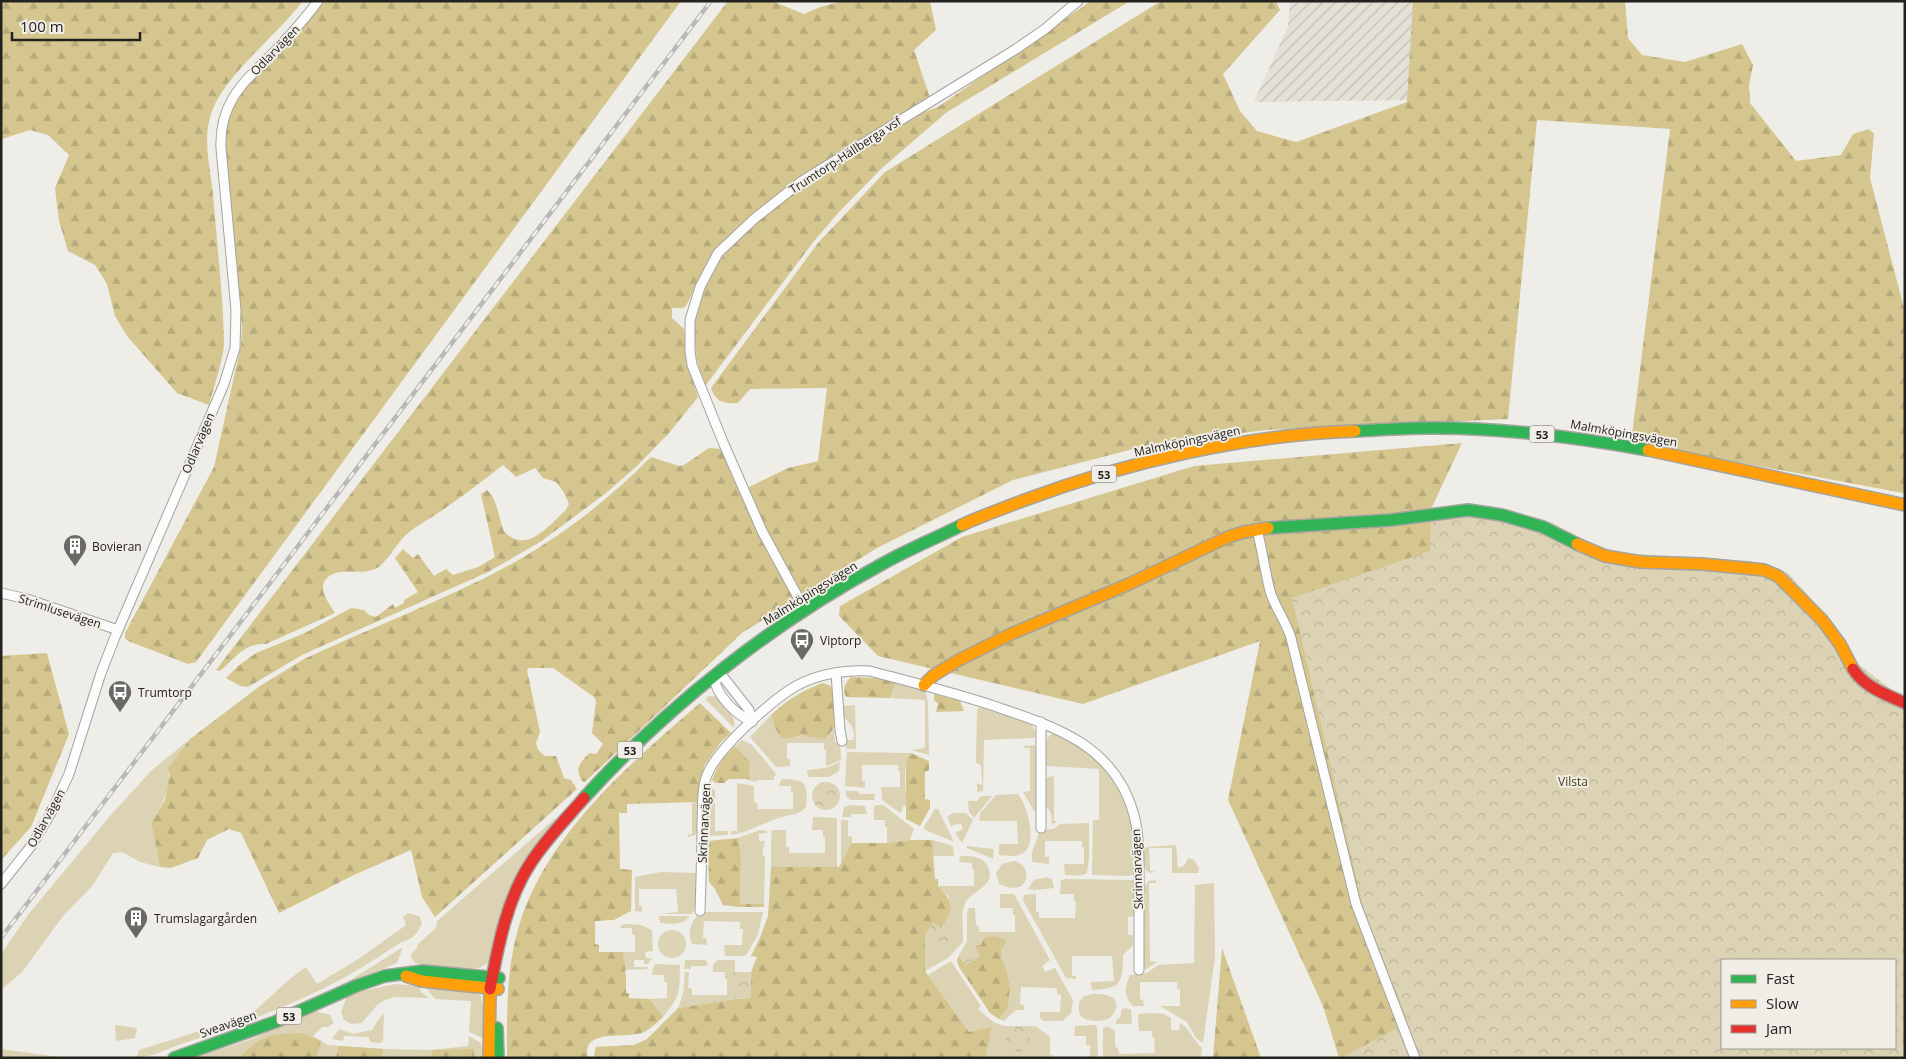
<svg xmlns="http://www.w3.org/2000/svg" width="1906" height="1059" viewBox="0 0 1906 1059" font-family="'Open Sans',sans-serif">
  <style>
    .industrial { fill: url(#industrial-furrows) }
    .green { fill: #dbd3b3 }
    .forest { fill: url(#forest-firs); fill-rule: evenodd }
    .park { fill: url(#park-crowns); fill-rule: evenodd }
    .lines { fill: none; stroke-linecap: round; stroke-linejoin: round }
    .street-casing { stroke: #a4a39f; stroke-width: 11 }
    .fast-casing { stroke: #a4a39f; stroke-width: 14 }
    .slow-casing { stroke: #a4a39f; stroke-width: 14 }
    .jam-casing { stroke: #a4a39f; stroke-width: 14 }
    .street { stroke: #fcfcfc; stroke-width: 9 }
    .fast { stroke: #30b455; stroke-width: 11 }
    .slow { stroke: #ff9f0a; stroke-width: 11 }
    .jam { stroke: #e5322d; stroke-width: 11 }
    .rail-casing { stroke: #b8b8b8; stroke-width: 4.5 }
    .rail { stroke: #f0eee6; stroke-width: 2.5; stroke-dasharray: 8; stroke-linecap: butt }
    .labels { text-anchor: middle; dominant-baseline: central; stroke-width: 4; stroke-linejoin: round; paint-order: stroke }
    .shield { fill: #f0eee6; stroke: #605f5b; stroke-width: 1 }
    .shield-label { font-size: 11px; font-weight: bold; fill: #23221f }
    .street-label { font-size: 12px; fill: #23221f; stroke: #f0eee6 }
    .poi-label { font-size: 12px; fill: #23221f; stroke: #f0eee6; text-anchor: start }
    .park-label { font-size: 12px; fill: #473c14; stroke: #f0eee6 }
  </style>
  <defs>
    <pattern id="industrial-furrows" width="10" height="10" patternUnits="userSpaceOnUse" patternTransform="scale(1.25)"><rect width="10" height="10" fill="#e3e0d5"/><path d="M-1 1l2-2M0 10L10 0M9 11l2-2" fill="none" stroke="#c2c0b6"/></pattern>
    <pattern id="forest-firs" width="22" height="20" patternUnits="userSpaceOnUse" patternTransform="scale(1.25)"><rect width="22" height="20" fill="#d5c68f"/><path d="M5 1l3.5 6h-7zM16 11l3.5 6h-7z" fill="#b7aa7b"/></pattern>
    <pattern id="park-crowns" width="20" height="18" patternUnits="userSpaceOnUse" patternTransform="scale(1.25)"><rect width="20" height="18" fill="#dbd3b3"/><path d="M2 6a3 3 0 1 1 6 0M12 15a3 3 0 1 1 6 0" fill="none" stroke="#bcb59a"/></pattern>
  </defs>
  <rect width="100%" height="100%" fill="#eeede8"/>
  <path class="industrial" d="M1290,1H1413L1408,100L1254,102L1288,26Z"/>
  <g class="green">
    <path d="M896,682L926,692L928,705L929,755L911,750L925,748V700L890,698Z"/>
    <path d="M709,696L718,697C725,706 737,716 734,728L706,700V698Z"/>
    <path d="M855,705L856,749H846V740H853C856,730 851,724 844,717L843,706Z"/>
    <path d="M979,707L1031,724L1036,732L1035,737L1033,738L984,740L983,791L977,792V783L982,785L981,765L976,763L977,710Z"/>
    <path d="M771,715L775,728L792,738C796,737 800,735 804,735C816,736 827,741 834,728L835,742L840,743L841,760L826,766V750L824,749V743H787V759H790V766L776,767L750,737Z"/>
    <path d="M1052,734H1056C1064,738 1073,742 1080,747C1122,774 1138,826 1134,874L1129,876L1093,875L1092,874L1093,820H1099V769L1046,766C1044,756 1042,740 1052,734Z"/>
    <path d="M190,739L167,769C175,785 159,809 151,823L160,867L140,862L122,852L113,853L93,885L63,916L22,972L1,990V954L28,915L110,816L151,771Z"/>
    <path d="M742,740L752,745L777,775L774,776V780H757L756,782L744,779L749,778L750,762L735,746Z"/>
    <path d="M1034,745L1037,749V810L1034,811L1023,792L1030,791V748H1024V746Z"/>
    <path d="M847,752L911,753C902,767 905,790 908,806H903L902,811L900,813L882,800L881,787H900V771H898V765H862V781H865V788L845,786Z"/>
    <path d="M840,762L839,771L829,777H808L807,770L826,768Z"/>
    <path d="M1054,776V821H1058L1052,825L1051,813L1046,806V779L1048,777Z"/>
    <path d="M784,779C807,780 808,784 806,807L802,811L795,814L778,818L744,832L731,835V831H737V783L754,786V802L757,803L758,809H793V792H791V786H779L781,780Z"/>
    <path d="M709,789H715V831H728V835L710,836L708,834Z"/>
    <path d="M846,791H858L859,794H875L874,800H851L846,796Z"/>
    <path d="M1018,794C1028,806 1040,849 1019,855C1014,857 1005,855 999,855V844H1018L1017,821H979L980,813L996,795Z"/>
    <path d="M981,796H992L974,818L969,812L968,801H977Z"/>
    <path d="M698,802L697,832L695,835L688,837L687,835L692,834V803Z"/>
    <path d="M852,805L865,806L867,814H851V817H842L844,807Z"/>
    <path d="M877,805H883L914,829L910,840L887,843V827H885V820H874V807Z"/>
    <path d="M935,809H938L954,842L925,830L924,827Z"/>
    <path d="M953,813H966L973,820L962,843L955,833L963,829L961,823L951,826L947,817Z"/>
    <path d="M558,816L535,847L492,959C488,962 484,966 479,968C471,971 426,965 415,963L411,957L412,953L418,947L417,945L436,928L437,921Z"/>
    <path d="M813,817L837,818V867H771V842L772,830H786V847H789V853H825V837L823,836V830H812Z"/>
    <path d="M841,820H848V836L852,837V843L841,864Z"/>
    <path d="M1089,823V858L1087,873C1081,877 1072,875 1065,875L1064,864H1084V848L1082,847V841H1045V857H1049V864L1032,862V853L1040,830L1053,829L1061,824Z"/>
    <path d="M760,830L767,831V833L759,834V841H765L762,855L765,856L764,904H740L741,855L738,838Z"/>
    <path d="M932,840L947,844L953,847L954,856H932Z"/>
    <path d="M1176,845L1178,868L1184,866L1188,858L1194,860L1199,868L1198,873H1172V848H1149L1150,871H1155L1151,873C1141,870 1145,858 1144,849L1146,847Z"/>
    <path d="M966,846L994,849L993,859L967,848Z"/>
    <path d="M961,856C972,856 983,856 988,867C997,886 971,891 965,903C960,915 964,930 963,942L948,958L925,971V936L947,951L956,938L941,929L948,918L949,897L938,886H974V869H972V863L960,862L959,858Z"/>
    <path d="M1014,861C1027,864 1031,879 1020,887L1010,888L999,884L996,873L1002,864Z"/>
    <path d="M661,872L696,873V906L692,914H660L678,912L676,889H639V906H642V912L635,911V877Z"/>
    <path d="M1046,877L1052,879L1054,888L1035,890L1028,889L1034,880Z"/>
    <path d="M1067,879L1134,880L1135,916L1128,917V935H1133V945L1123,955C1123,983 1121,989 1092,990L1091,982L1114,981L1112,956H1072V976H1076V979L1066,978L1023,900L1024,895L1036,894V912H1039V918H1075L1076,901H1074V894H1060L1061,880Z"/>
    <path d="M1155,880L1156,883H1149L1150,961L1157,962L1147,969H1144V887L1149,881Z"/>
    <path d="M1214,883L1215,957L1203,1043L1196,1038L1187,1022L1160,1006H1180V989H1177V982H1140V999L1143,1000L1144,1006H1133C1123,996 1125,987 1130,975L1147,973L1158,965L1194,963L1195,885Z"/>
    <path d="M1000,894H1014L1050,960L1042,966L1045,972L1055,968L1073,1000L1071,1013L1063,1021H1043L1040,1017V1012H1060L1061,995L1057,994V988L1021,987L1020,1004L1024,1005V1010H1016L1004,1021L999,1019L1008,1007L1010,988L1008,975L1001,956V949L1006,944L974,946L959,955L967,941V912L969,908H975L976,925L979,926V932H1015V915H1013V908H1000Z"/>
    <path d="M702,912H763L758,934L747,954L744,956H725L724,945H742L743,929H740V922L704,921L703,938H706L707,945L692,944C687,931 691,920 702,912Z"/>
    <path d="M408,913L419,916L422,923C414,942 409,937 395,946C328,993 257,1019 181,1044C167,1049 152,1057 137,1058L139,1050L250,1015L291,978L306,967L317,984L360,958L406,925L403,917Z"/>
    <path d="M659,916H690C681,926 672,924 660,923Z"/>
    <path d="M627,924L641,925L652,930L653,951L645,952L646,958H652L648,964H644V960H634V967H648L647,969L625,970L623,952H635V935L632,934V928H620L622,925Z"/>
    <circle cx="672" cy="944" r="14"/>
    <path d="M403,947L397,963L355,980L288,1013L258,1025L156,1058L290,1011L349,981Z"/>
    <path d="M685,960H705L707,962V966H691V969H684Z"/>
    <path d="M718,960H735V999L678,1008L683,994L685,972H689L688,988L692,989V995H727V979H725V972H713V965Z"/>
    <path d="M951,961L981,1006L978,1009L993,1022L1005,1026V1047L1030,1051V1026L1037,1027L1050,1037V1055H1053V1058H986L992,1028L969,1032L928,975Z"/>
    <path d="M655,964L680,965C679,993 681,995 663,1017L650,999L667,998V982H664V975H652L653,968Z"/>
    <path d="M395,984L419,986L421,992L429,998L395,997L385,1000L377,1005L362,1023L351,1024L344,1020L341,1011L347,997L362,991Z"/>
    <path d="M425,987L473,990L481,996L483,1007V1038L469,1032L471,1001L435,999Z"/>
    <path d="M1093,994C1102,994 1119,994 1116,1008C1115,1012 1113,1015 1110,1018C1102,1022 1084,1023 1080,1014C1078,1010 1079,1006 1079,1002L1084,996Z"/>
    <path d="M1126,1008L1131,1010L1132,1024H1116V1021L1120,1017L1122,1009Z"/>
    <path d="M315,1011L330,1015L334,1023L328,1027H322L313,1036L328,1045L383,1049L432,1050L468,1046L469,1036L481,1043L483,1058H194L252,1039Z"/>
    <path d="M384,1013L383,1041L380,1043L370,1042L369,1037L344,1036L343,1041L332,1039L339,1029L353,1034L372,1030L378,1020Z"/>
    <path d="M1151,1013L1164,1014L1171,1018V1030H1179L1180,1023C1190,1028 1193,1041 1202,1048L1201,1058H1103V1028L1107,1026L1115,1031V1047L1118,1048L1119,1054L1155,1053L1154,1037H1152V1031H1139L1138,1014Z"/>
    <path d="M115,1025L137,1028L135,1038L116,1041Z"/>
    <path d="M1094,1025L1097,1026L1098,1058H1090V1045H1086V1036H1074L1075,1026Z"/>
    <path d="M1,1049L67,1058H1Z"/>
  </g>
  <g class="forest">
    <path d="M1,1H303C277,35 235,66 216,102C200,133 210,162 213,195C217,244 223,294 224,343C224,357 213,390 209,405L177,393L127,336L115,316L107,284L95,265L68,251L59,221L55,188L69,155L48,135L30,130L2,139L1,142Z"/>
    <path d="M323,1H681L196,662L188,664L128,641L125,638V633L214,467L241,345L242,328L223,139C233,88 261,73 295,38C305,27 314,13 323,1Z"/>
    <path d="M728,1H772L804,14L820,7L844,1H930L936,30L914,50L930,98L808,171L772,199L729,239L704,270L686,306L682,308H672V318L684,329L687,363L698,397L669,433L638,465L605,494L540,542L488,572L302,655L248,687L240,686L226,678L238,666L256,653L305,633L351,608L364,610L369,615L376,617L393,604L395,608L404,603V600L418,592L395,558L403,549L413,558L418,554L434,576L446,569L453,575L478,567L495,557L481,494L487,490C498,501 498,515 503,529C504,533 508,535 511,537C531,550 552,522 566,510L569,504L563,491L556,482L543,478L535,468L516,477L503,465C485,479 467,493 448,506C435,516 420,523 407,534C397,543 390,557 380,566C363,579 339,564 326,579C317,590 330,604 335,613L266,644C243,643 236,658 220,671L216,670Z"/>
    <path d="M1091,1H1130L947,112L882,168L839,212L814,241L706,385H704C695,359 691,329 698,302C720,223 855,153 921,113L938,107Z"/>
    <path d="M1161,1H1276L1280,10L1223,74L1240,111L1257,131L1296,142L1407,102L1413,1H1625L1628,38L1642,55L1685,62L1742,44L1753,65L1749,85L1750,103L1796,161L1841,155L1853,134L1869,129L1874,134L1870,178L1905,312V490L1903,493L1631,442L1670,129L1537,120L1508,419L1266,430L1153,444L1013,480L877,548L742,633L585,782L582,781C574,767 580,764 589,753L596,754L603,744L592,733L596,701L594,697L553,668H529L527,670L540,732L536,743L538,750L545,756H556L564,778L571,780L577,789L435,917L422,897L411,850L354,875L279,913L241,833L229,829L207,840L198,858L171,868L160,867L151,823L165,800L170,775L167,769L190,739L260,686L304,659C374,626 448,599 515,562C565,534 611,497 651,457L679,466L684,465L709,448L721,449L739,492L788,468L818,461L827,388L750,389L738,403C725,404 715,402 711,388L818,243L885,172Z"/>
    <path d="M1462,443L1431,509L1905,726V1058H1339L1323,1006L1228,800L1260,641L1083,704L878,656L839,616L840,606L962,537L1194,466ZM1722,960H1895V1048H1722Z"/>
    <path d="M47,653L69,734L31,827L1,860V656Z"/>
    <path d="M851,677L876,678L896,682L890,698L846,697C842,689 845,683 851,677Z"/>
    <path d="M822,683L829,685L833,689L834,728L825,739L801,735L792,738H782L775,728L771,715C788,699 801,692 822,683Z"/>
    <path d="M934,694L960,701L964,711L936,712L938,704L934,700Z"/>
    <path d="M700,703L731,733L721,742L704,766L698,802L627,804V813H619L620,869L632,870L631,911L614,920L595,921V944L599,945V952H623L626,975V993H629V998L650,999L663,1017C657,1022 651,1029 644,1032C627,1040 580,1027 588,1058H507C507,1017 506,977 516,937C539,841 628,765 700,703Z"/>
    <path d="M735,746L750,762L749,779H729L724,783H715L712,780C717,766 725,756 735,746Z"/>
    <path d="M911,753L929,761V770L925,772V799L930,800V808L920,826L906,819V767L907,759Z"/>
    <path d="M738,838L741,855L740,904H764V907H739L723,905L715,889L709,882L708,841Z"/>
    <path d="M910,840H932L935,879H938V886C954,902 954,909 941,929L933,923L925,936V971L969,1032L992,1027L986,1058H595L594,1054L596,1047L634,1045L647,1039L678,1008L735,999L751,998V972L757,957L751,956L759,940L768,916L771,867H839L852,843H887Z"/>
    <path d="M994,936L1005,939L1006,944L1001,949V956L1008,975L1010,988L1008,1008L999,1019L990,1013L959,967L957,960L959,955L965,965L980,956L974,946L981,945L984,938Z"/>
    <path d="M1222,948L1261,1058H1213Z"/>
    <path d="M302,1033L321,1041L316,1058H242L241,1056C262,1034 273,1034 302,1033Z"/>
    <path d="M339,1046L383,1049L382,1058H336Z"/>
    <path d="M474,1049V1058H432V1050Z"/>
  </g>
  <g class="park">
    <path d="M1486,507L1513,512L1550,522L1593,544L1621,553L1751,561L1788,573L1834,624L1855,662L1895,692L1905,696V1058H1341L1408,1022L1364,911L1292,598L1430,551L1431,510ZM1722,960H1895V1048H1722Z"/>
    <circle cx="826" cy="796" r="14"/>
    <path d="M933,923L956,938L947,951L925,936Z"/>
    <path d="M974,946L980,956L965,965L959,955Z"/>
    <path d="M734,972H751V998L735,999Z"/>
    <path d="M1005,1026H1030V1051L1009,1052L1005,1047Z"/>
  </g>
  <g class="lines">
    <g class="street-casing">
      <g id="street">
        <path d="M1257,529C1262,550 1265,571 1270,591C1275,608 1286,621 1291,638L1356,904L1415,1058"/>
        <path d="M1,593L27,599L118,630"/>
        <path d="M805,610L762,531L723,442L692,365L690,351V320L700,287L718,253L754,219L802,181L1016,49L1045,29L1078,1"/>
        <path d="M836,673L840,730L842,741"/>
        <path d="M714,677L724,678L749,710L752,722C736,714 716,696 714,677Z"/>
        <path d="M1041,722V828"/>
        <path d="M1,884L32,845L52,811L69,774L101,673L115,637L224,384L235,348L236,310L221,148C219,99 247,80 278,48C292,33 306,18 318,1"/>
        <path d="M700,911C701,882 702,853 702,823C703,809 701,792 706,778C714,751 772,700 796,686C818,674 846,670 870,671C911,682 951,692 991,705C1053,726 1115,744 1134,815C1140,838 1139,862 1139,886C1139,914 1139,942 1139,970"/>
      </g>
    </g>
    <g class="fast-casing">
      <g id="fast">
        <path d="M1355,431C1379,430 1403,428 1428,428C1501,427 1575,437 1648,450"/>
        <path d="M1268,528L1391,520L1468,510L1502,515L1543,527L1577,544"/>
        <path d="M584,798C668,705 774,622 884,563C909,549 936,538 962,525"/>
        <path d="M497,1028L498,1058"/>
        <path d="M174,1058L275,1022L356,986L385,976L423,971L499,978"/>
      </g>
    </g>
    <g class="slow-casing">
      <g id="slow">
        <path d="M1648,450L1905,505"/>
        <path d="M962,525C981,516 1002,509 1022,501C1126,462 1244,435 1355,431"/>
        <path d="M1577,544L1605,556L1641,562L1702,564L1764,570L1778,576L1822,620L1840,644L1853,669"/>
        <path d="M924,685L934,675L959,660L1011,634L1129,584L1228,537L1244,532L1268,528"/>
        <path d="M406,976L422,981L498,989"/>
        <path d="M489,1058L490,989"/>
      </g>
    </g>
    <g class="jam-casing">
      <g id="jam">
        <path d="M1853,669C1864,687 1887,695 1905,703"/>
        <path d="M490,989C498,947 506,901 530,864C545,840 566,819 584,798"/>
      </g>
    </g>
    <use href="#street" class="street"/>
    <use href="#fast" class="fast"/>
    <use href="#slow" class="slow"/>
    <use href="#jam" class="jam"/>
    <g class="rail-casing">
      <path id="rail" d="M1,938L711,1"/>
    </g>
    <use href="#rail" class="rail"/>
  </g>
  <defs>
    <g id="building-pin" transform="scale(1.25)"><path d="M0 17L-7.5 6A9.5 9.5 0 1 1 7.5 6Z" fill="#6a6965" stroke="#f0eee6"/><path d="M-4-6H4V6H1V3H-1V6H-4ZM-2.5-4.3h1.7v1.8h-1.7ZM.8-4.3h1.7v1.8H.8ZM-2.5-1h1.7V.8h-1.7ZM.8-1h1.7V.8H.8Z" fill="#fff"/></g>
    <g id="bus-pin" transform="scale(1.25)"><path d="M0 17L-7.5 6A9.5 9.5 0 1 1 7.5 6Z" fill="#6a6965" stroke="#f0eee6"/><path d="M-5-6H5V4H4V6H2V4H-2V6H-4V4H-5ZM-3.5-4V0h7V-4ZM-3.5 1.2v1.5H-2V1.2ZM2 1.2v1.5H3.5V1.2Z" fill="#fff"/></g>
  </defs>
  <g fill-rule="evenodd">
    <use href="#building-pin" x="75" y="546"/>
    <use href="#bus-pin" x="802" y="640"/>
    <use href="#bus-pin" x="120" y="692"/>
    <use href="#building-pin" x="136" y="918"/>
  </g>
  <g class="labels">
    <g class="shield">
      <rect x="1529.5" y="425.5" width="25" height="17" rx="4"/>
      <rect x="1091.5" y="465.5" width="25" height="17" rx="4"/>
      <rect x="617.5" y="741.5" width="25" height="17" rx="4"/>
      <rect x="276.5" y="1007.5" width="25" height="17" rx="4"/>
    </g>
    <g class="shield-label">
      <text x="1542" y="434">53</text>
      <text x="1104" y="474">53</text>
      <text x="630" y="750">53</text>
      <text x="289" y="1016">53</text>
    </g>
    <g class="street-label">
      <text transform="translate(275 50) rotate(-46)">Odlarvägen</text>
      <text transform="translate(845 155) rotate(-33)">Trumtorp-Hällberga vsf</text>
      <text transform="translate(1624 433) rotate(10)">Malmköpingsvägen</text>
      <text transform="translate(1187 441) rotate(-12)">Malmköpingsvägen</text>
      <text transform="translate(198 443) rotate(-67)">Odlarvägen</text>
      <text transform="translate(810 593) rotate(-32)">Malmköpingsvägen</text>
      <text transform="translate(60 611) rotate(18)">Strimlusevägen</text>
      <text transform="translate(46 818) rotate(-61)">Odlarvägen</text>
      <text transform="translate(704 823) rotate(-87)">Skrinnarvägen</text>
      <text transform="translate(1137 869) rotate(-92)">Skrinnarvägen</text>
      <text transform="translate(228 1024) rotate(-19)">Sveavägen</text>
    </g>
    <g class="poi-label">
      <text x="92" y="546">Bovieran</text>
      <text x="820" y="640">Viptorp</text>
      <text x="138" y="692">Trumtorp</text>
      <text x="154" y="918">Trumslagargården</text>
    </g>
    <g class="park-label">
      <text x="1573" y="781">Vilsta</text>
    </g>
  </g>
  <rect width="1906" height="1059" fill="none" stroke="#23221f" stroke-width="5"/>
  <rect x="1721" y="959" width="175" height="90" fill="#f0eee6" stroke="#9e9c96"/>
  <rect x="1731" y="975" width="25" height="8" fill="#30b455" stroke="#9e9c96"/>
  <text x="1766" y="984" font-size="15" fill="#23221f">Fast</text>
  <rect x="1731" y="1000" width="25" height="8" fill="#ff9f0a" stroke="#9e9c96"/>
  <text x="1766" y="1009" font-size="15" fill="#23221f">Slow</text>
  <rect x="1731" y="1025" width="25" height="8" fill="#e5322d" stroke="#9e9c96"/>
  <text x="1766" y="1034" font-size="15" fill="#23221f">Jam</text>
  <path d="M12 32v8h128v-8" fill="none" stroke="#23221f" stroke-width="2.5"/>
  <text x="20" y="32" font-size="15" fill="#23221f" stroke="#f0eee6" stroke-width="4" paint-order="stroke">100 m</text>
</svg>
